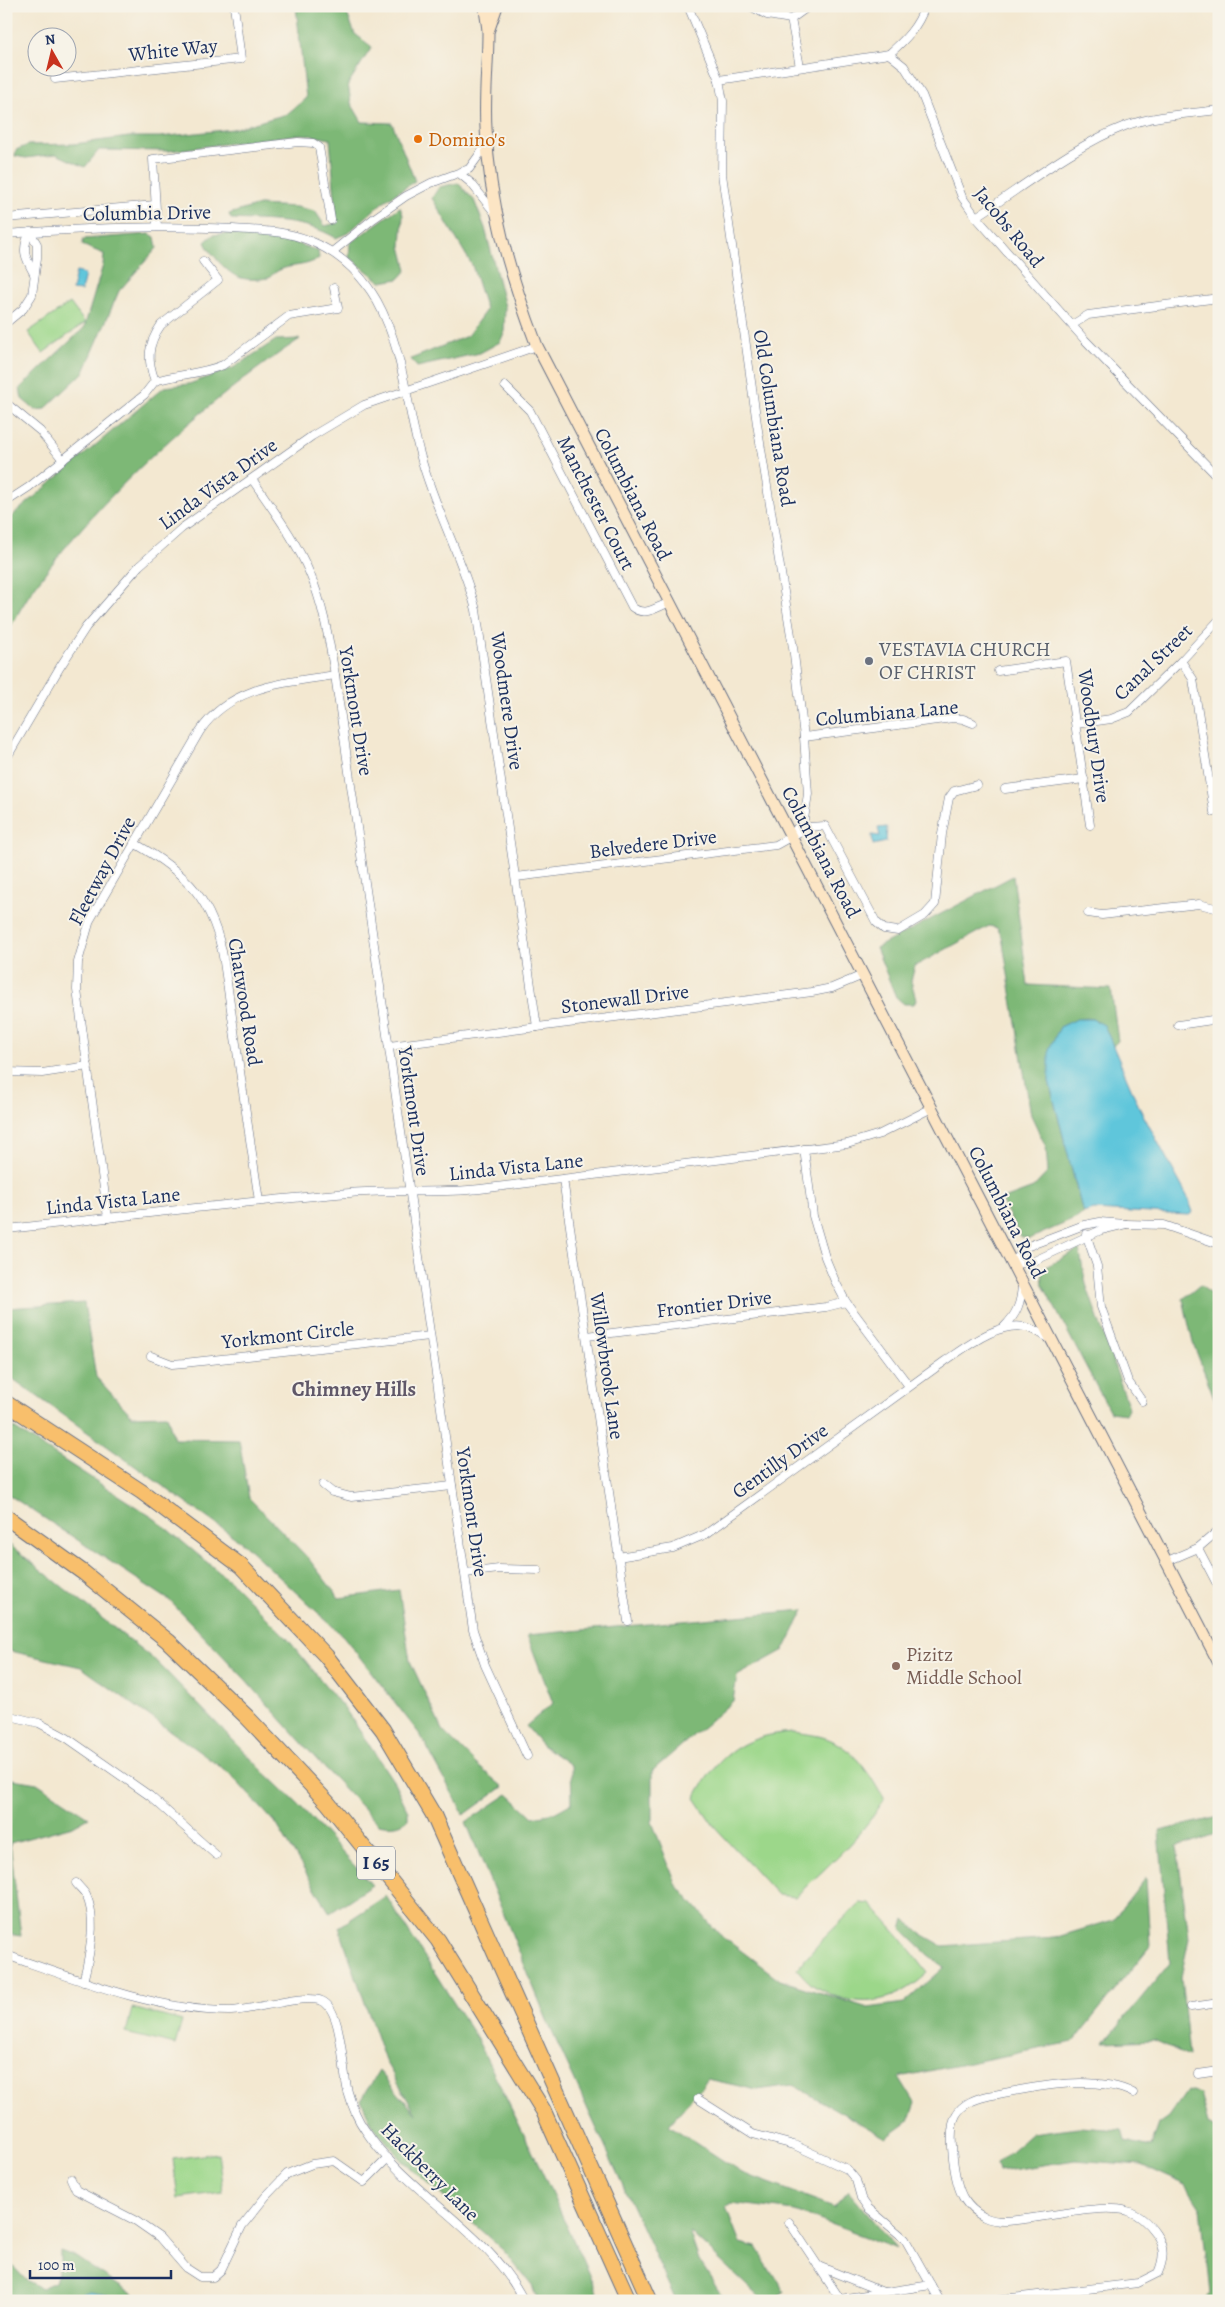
<svg xmlns="http://www.w3.org/2000/svg" width="1225" height="2307" viewBox="0 0 1225 2307" font-family="Alegreya,serif">
  <style>
    .green { fill: #9cd78a; stroke: #5c8374 }
    .forest { fill: #7db876; stroke: #4c746a }
    .water { fill: #5ec6db; stroke: #3c7a9c }
    .lines { fill: none; stroke-linecap: round; stroke-linejoin: round }
    .street-casing { stroke: #677086; stroke-width: 9 }
    .secondary-casing { stroke: #677086; stroke-width: 13 }
    .highway-casing { stroke: #677086; stroke-width: 17 }
    .street { stroke: #fff; stroke-width: 8 }
    .secondary { stroke: #fce5c4; stroke-width: 11 }
    .highway { stroke: #f8bf6c; stroke-width: 15 }
    .food-dot { fill: #e8710a; stroke: #f7f3e8; stroke-width: 2 }
    .worship-dot { fill: #6b7280; stroke: #f7f3e8; stroke-width: 2 }
    .education-dot { fill: #8d6e63; stroke: #f7f3e8; stroke-width: 2 }
    .labels { text-anchor: middle; dominant-baseline: central; stroke-width: 4; stroke-linejoin: round; paint-order: stroke }
    .shield { fill: #f7f3e8; stroke: #5d6a87; stroke-width: 1 }
    .shield-label { font-size: 19px; font-weight: bold; fill: #1b2f5e }
    .street-label { font-size: 20px; fill: #1b2f5e; stroke: #f7f3e8 }
    .food-label { font-size: 20px; fill: #c56008; stroke: #f7f3e8; text-anchor: start }
    .worship-label { font-size: 20px; fill: #5b616d; stroke: #f7f3e8; text-anchor: start }
    .education-label { font-size: 20px; fill: #785e54; stroke: #f7f3e8; text-anchor: start }
    .neighbourhood-label { font-size: 21px; font-weight: bold; fill: #605869; stroke: #f7f3e8 }
  </style>
  <rect width="100%" height="100%" fill="#f7f3e8"/>
  <filter id="ink" filterUnits="userSpaceOnUse"><feTurbulence type="fractalNoise" baseFrequency=".02" numOctaves="2"/><feDisplacementMap in="SourceGraphic" scale="10" xChannelSelector="R" yChannelSelector="G"/><feConvolveMatrix kernelMatrix="1 2 1 2 8 2 1 2 1" color-interpolation-filters="sRGB"/></filter>
  <filter id="wash" filterUnits="userSpaceOnUse"><feTurbulence type="fractalNoise" baseFrequency=".0096" numOctaves="4" result="noise"/><feDisplacementMap in="SourceGraphic" scale="20" xChannelSelector="R" yChannelSelector="G"/><feGaussianBlur stdDeviation="1.12" result="paint"/><feColorMatrix in="noise" values="0 0 0 0 0 0 0 0 0 0 0 0 0 0 0 0 0 1.4 0 .05"/><feComposite in="paint" operator="in"/></filter>
  <g filter="url(#wash)">
    <rect width="100%" height="100%" fill="#f3e8d1"/>
    <g class="green">
      <path d="M70,303L85,323L43,353L28,332Z"/>
      <path d="M794,1732C806,1734 821,1735 833,1741C857,1753 872,1777 884,1800C860,1838 828,1866 795,1897L778,1895L714,1826L695,1798C718,1754 744,1735 794,1732Z"/>
      <path d="M860,1903L870,1904L900,1937L928,1973C894,2005 855,2011 814,1986C808,1982 802,1975 797,1969L822,1940Z"/>
      <path d="M132,2008L182,2021L175,2045L126,2033Z"/>
      <path d="M218,2153L223,2192L178,2198L173,2159Z"/>
    </g>
    <g class="forest">
      <path d="M296,6H344L355,34L372,47L348,84L351,103L362,122L392,123L415,181L383,202L348,233L336,238C304,219 267,221 231,219L229,214L259,205L297,207L315,211L325,226L337,223L330,139L302,134L169,151L99,150L85,167L56,154L26,158L15,156L16,150L28,145L74,144L129,137H160L233,129L287,114L306,98Z"/>
      <path d="M458,183L474,200L485,228L505,307L504,333L500,342L480,353L417,367L411,359L467,336L486,310L472,265L432,198L439,187Z"/>
      <path d="M400,207L403,215L401,246L407,270L399,279L381,282L349,257L350,243Z"/>
      <path d="M232,233L287,240L318,251L319,258C303,270 284,261 269,278C244,281 236,280 219,262C214,255 208,250 205,242L213,235Z"/>
      <path d="M150,234L155,237L157,248L119,291L84,372L45,409L35,410L22,399L20,388L84,328L103,265L104,254L82,245L84,239Z"/>
      <path d="M300,339C205,402 103,493 36,585C25,600 16,618 6,634V521L164,387L189,384L233,368L276,340Z"/>
      <path d="M1013,876L1028,985L1111,989L1118,1041L1113,1046C1099,1015 1091,1012 1060,1027L1049,1081L1083,1213L1077,1218L1029,1239L1020,1236L1001,1200L1033,1188L1048,1172L1046,1147L1031,1115L1002,937L997,928L989,926L915,966L911,981L916,999L914,1004H904L896,997L876,948Z"/>
      <path d="M1079,1249L1086,1284L1129,1408L1126,1414L1110,1412L1043,1285L1042,1269Z"/>
      <path d="M1200,1285L1219,1301V1410L1193,1343L1183,1299Z"/>
      <path d="M84,1303L96,1377L132,1416L167,1415L174,1439L239,1440L249,1498L308,1558L339,1598L399,1590L410,1661L442,1730L477,1765L503,1787L464,1815L421,1736L344,1637L244,1544L6,1374V1308Z"/>
      <path d="M6,1423L155,1519L231,1582L286,1637L347,1712L394,1782L408,1811V1819C399,1827 389,1826 378,1824L318,1761L246,1680L169,1600L6,1493Z"/>
      <path d="M6,1542L157,1662L264,1772L300,1806L372,1885L330,1913L277,1825L229,1773L81,1667L6,1650Z"/>
      <path d="M804,1610L784,1650L737,1676L733,1701L652,1771V1822L676,1884L719,1934L780,1980L868,2008L904,2003L945,1967L928,1955L902,1930L905,1919L920,1933L943,1946L1054,1938L1113,1920L1146,1878L1150,1946L1073,2042L899,2077L915,2103L908,2122L886,2138L793,2085L757,2090L708,2079L669,2125L742,2173L834,2207L848,2191L897,2249L795,2211L732,2203L726,2207L740,2243L756,2247L784,2292L770,2301H763L689,2231L699,2260L725,2301H676L549,2025L466,1822L508,1794L533,1817L554,1813L572,1803L571,1765L542,1745L526,1726L553,1703L527,1635Z"/>
      <path d="M6,1778L37,1783L89,1817L73,1826L10,1843L21,1936L6,1934Z"/>
      <path d="M1219,1817V1833L1177,1847L1189,1938L1181,1977L1189,2056L1154,2040L1105,2042L1170,1963L1159,1831Z"/>
      <path d="M386,1896L478,2041L539,2165L601,2301H538L532,2286L504,2251L402,2160L373,2126L361,2100L379,2071L416,2114L385,2061L339,1927Z"/>
      <path d="M1187,2091L1200,2094L1208,2124L1219,2130V2301H1203L1210,2294L1201,2208L1186,2185L1142,2165L1075,2160L998,2172L996,2164L1032,2133L1079,2127L1122,2130L1125,2141L1151,2147L1159,2124L1169,2117Z"/>
      <path d="M60,2251L74,2256L142,2301H6V2259L26,2280L41,2288L55,2282L60,2266Z"/>
    </g>
    <g class="water">
      <path d="M76,272L85,274L81,291L72,290Z"/>
      <path d="M887,827L886,842L873,845L872,835L880,836L878,828Z"/>
      <path d="M1077,1019H1092L1104,1025L1140,1109L1187,1196L1193,1212L1189,1215L1094,1210L1083,1213L1049,1081V1049L1060,1027Z"/>
      <path d="M90,2292L111,2296L117,2301H78L83,2293Z"/>
    </g>
  </g>
  <g filter="url(#ink)">
    <g class="lines">
      <g class="street-casing">
        <g id="street">
          <path d="M688,6L719,80L723,101L722,174L757,424L794,654L804,737L808,794L804,819L791,836"/>
          <path d="M750,6L767,15L791,19L809,6"/>
          <path d="M791,19L800,67"/>
          <path d="M889,54C905,40 918,27 925,6"/>
          <path d="M55,79L241,59L234,6"/>
          <path d="M719,80L889,54L904,66L922,95L962,197L976,217L1085,340L1219,478"/>
          <path d="M460,174L471,183L495,213"/>
          <path d="M976,217C1021,188 1075,145 1125,126C1154,115 1188,114 1219,110"/>
          <path d="M6,218L155,205"/>
          <path d="M157,227L153,159L298,142L313,143L319,147L331,220"/>
          <path d="M30,232C21,250 25,257 34,274"/>
          <path d="M6,234C82,228 158,225 233,229C258,231 284,230 308,240C338,252 361,273 377,301C403,348 406,403 420,454C434,508 462,556 476,610L537,1027"/>
          <path d="M332,252L373,219L406,196L431,183L469,169L487,144"/>
          <path d="M6,323L23,309L32,295L37,258V244L30,232"/>
          <path d="M1072,325L1088,315L1219,298"/>
          <path d="M155,381C178,374 202,374 223,365L289,316L338,308L334,288"/>
          <path d="M155,381C147,360 147,345 161,325L218,280L203,261"/>
          <path d="M505,386L530,411L632,607C644,617 655,608 668,603"/>
          <path d="M6,403L40,431L63,460"/>
          <path d="M252,479C273,510 296,540 310,574C324,607 329,641 335,675L473,1630L485,1665L527,1756"/>
          <path d="M6,502L29,487L144,395L155,381"/>
          <path d="M1181,661L1193,679L1214,812"/>
          <path d="M998,671L1066,661L1090,825"/>
          <path d="M1076,724L1111,719L1129,712L1181,661L1219,620"/>
          <path d="M804,737L953,718L963,719L973,723"/>
          <path d="M6,759L60,667L86,627L139,566L182,528L312,436L364,405L537,346"/>
          <path d="M1005,789L1084,779"/>
          <path d="M134,843C187,873 214,900 224,962L259,1201"/>
          <path d="M516,877L776,845L808,827L825,826L876,922L884,929L898,931L925,915L935,904L942,834L949,798L954,791L977,785"/>
          <path d="M1088,913L1102,915L1199,904L1219,909"/>
          <path d="M1178,1025L1219,1019"/>
          <path d="M389,1046L812,992L832,988L863,975"/>
          <path d="M6,1072L42,1073L88,1066"/>
          <path d="M1218,1132H1219"/>
          <path d="M804,1149L813,1216L825,1257L835,1281L846,1302L909,1386"/>
          <path d="M563,1179L628,1621"/>
          <path d="M108,1218L77,990L78,962L90,920L200,731C231,685 285,683 335,675"/>
          <path d="M1100,1222L1126,1224L1101,1230L1032,1262L1012,1264L1026,1247L1084,1225Z"/>
          <path d="M1126,1224L1164,1225L1219,1244"/>
          <path d="M6,1229C121,1217 235,1202 350,1193C393,1189 436,1194 480,1189L847,1144L880,1134L932,1108"/>
          <path d="M1086,1234L1097,1266L1101,1307L1128,1381L1142,1401"/>
          <path d="M1004,1327C1017,1314 1021,1303 1022,1285"/>
          <path d="M587,1336L826,1307L846,1302"/>
          <path d="M151,1356L172,1364L184,1363L430,1336"/>
          <path d="M323,1485L332,1492L351,1497L452,1486"/>
          <path d="M1198,1548L1219,1588"/>
          <path d="M618,1557L673,1548L706,1534L945,1361C967,1346 1001,1319 1029,1328C1036,1330 1043,1335 1050,1339"/>
          <path d="M1165,1562L1198,1548L1219,1530"/>
          <path d="M465,1573L499,1569L538,1570"/>
          <path d="M6,1715L39,1723L67,1738L150,1796L216,1855"/>
          <path d="M76,1883C79,1887 84,1891 86,1895C98,1918 89,1959 83,1982"/>
          <path d="M6,1955C73,1978 157,2011 229,2011C252,2011 304,1993 322,2001C343,2010 342,2071 348,2092C352,2106 357,2119 365,2130C408,2195 488,2230 524,2301"/>
          <path d="M1191,2007L1219,2003"/>
          <path d="M1198,2074L1219,2071"/>
          <path d="M698,2099L753,2134L794,2145L847,2169L856,2180L861,2198L868,2208L905,2239L940,2301"/>
          <path d="M71,2179L76,2190L136,2221L159,2237L186,2268L200,2277H213L221,2270L242,2226L266,2196L287,2174L312,2164L334,2161L364,2182L388,2158"/>
          <path d="M789,2222L840,2299L931,2285"/>
          <path d="M818,2266L883,2292"/>
          <path d="M986,2301L1138,2283L1158,2273C1164,2259 1165,2247 1156,2234C1149,2224 1139,2214 1127,2211C1103,2204 1051,2216 1025,2219C1011,2221 997,2223 984,2217C976,2213 969,2207 964,2199C954,2183 947,2132 956,2115C963,2103 975,2099 988,2096C1030,2088 1093,2073 1133,2093"/>
        </g>
      </g>
      <g class="secondary-casing">
        <g id="secondary">
          <path d="M485,6C485,15 488,24 488,33C488,65 484,96 486,128C489,205 510,275 537,346L1219,1663"/>
          <path d="M489,29L497,6"/>
        </g>
      </g>
      <g class="highway-casing">
        <g id="highway">
          <path d="M6,1403L142,1492L241,1566L326,1656L383,1730L433,1814L650,2301"/>
          <path d="M6,1517L84,1573L168,1641L247,1717L328,1803L438,1940L543,2110L629,2301"/>
        </g>
      </g>
      <use href="#street" class="street"/>
      <use href="#secondary" class="secondary"/>
      <use href="#highway" class="highway"/>
    </g>
  </g>
  <circle class="food-dot" cx="418" cy="139" r="5"/>
  <circle class="worship-dot" cx="869" cy="661" r="5"/>
  <circle class="education-dot" cx="896" cy="1666" r="5"/>
  <g class="labels">
    <rect class="shield" x="357" y="1846.5" width="38" height="33" rx="4"/>
    <g class="shield-label">
      <text x="376" y="1863">I 65</text>
    </g>
    <g class="street-label">
      <text transform="translate(173 50) rotate(-6)">White Way</text>
      <text transform="translate(147 213) rotate(-1)">Columbia Drive</text>
      <text transform="translate(1009 227) rotate(51)">Jacobs Road</text>
      <text transform="translate(774 418) rotate(81)">Old Columbiana Road</text>
      <text transform="translate(218 484) rotate(-36)">Linda Vista Drive</text>
      <text transform="translate(633 494) rotate(63)">Columbiana Road</text>
      <text transform="translate(596 503) rotate(63)">Manchester Court</text>
      <text transform="translate(1153 662) rotate(-44)">Canal Street</text>
      <text transform="translate(507 701) rotate(82)">Woodmere Drive</text>
      <text transform="translate(356 711) rotate(81)">Yorkmont Drive</text>
      <text transform="translate(887 713) rotate(-5)">Columbiana Lane</text>
      <text transform="translate(1094 736) rotate(82)">Woodbury Drive</text>
      <text transform="translate(653 844) rotate(-7)">Belvedere Drive</text>
      <text transform="translate(821 852) rotate(62)">Columbiana Road</text>
      <text transform="translate(102 871) rotate(-62)">Fleetway Drive</text>
      <text transform="translate(625 999) rotate(-7)">Stonewall Drive</text>
      <text transform="translate(245 1002) rotate(81)">Chatwood Road</text>
      <text transform="translate(414 1111) rotate(82)">Yorkmont Drive</text>
      <text transform="translate(516 1167) rotate(-6)">Linda Vista Lane</text>
      <text transform="translate(113 1201) rotate(-6)">Linda Vista Lane</text>
      <text transform="translate(1007 1212) rotate(63)">Columbiana Road</text>
      <text transform="translate(714 1304) rotate(-7)">Frontier Drive</text>
      <text transform="translate(288 1335) rotate(-6)">Yorkmont Circle</text>
      <text transform="translate(607 1366) rotate(82)">Willowbrook Lane</text>
      <text transform="translate(780 1461) rotate(-36)">Gentilly Drive</text>
      <text transform="translate(472 1512) rotate(82)">Yorkmont Drive</text>
      <text transform="translate(430 2172) rotate(45)">Hackberry Lane</text>
    </g>
    <g class="food-label">
      <text x="428" y="139">Domino's</text>
    </g>
    <g class="worship-label">
      <text x="879" y="649">VESTAVIA CHURCH<tspan x="879" dy="23">OF CHRIST</tspan></text>
    </g>
    <g class="education-label">
      <text x="906" y="1654">Pizitz<tspan x="906" dy="23">Middle School</tspan></text>
    </g>
    <g class="neighbourhood-label">
      <text x="354" y="1389">Chimney Hills</text>
    </g>
  </g>
  <rect width="1225" height="2307" fill="none" stroke="#f7f3e8" stroke-width="25"/>
  <g transform="translate(52 52) rotate(352)"><circle r="24" fill="#f7f3e8" stroke="#9fa5b1"/>
  <path d="M0-4L9 19L0 12L-9 19Z" fill="#c8321e"/>
  <text y="-8" font-size="14" font-weight="bold" text-anchor="middle" fill="#1b2f5e">N</text>
  </g>
  <path d="M30 2270v8h141v-8" fill="none" stroke="#1b2f5e" stroke-width="2.5"/>
  <text x="38" y="2270" font-size="15" fill="#1b2f5e" stroke="#f7f3e8" stroke-width="4" paint-order="stroke">100 m</text>
</svg>
